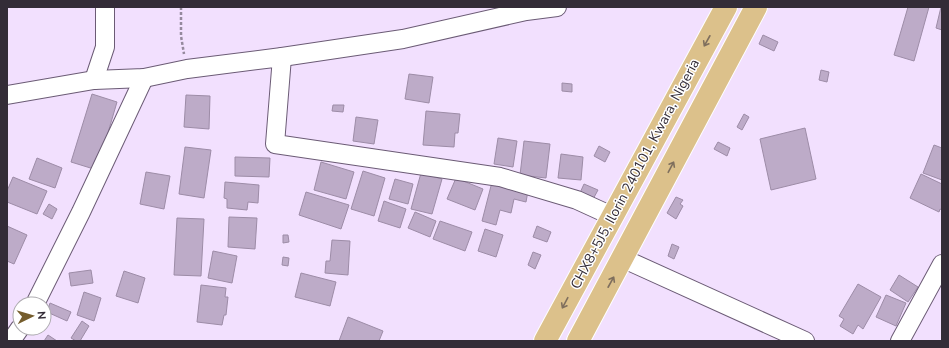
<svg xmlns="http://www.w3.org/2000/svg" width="949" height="348" viewBox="0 0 949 348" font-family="'Nunito Sans',sans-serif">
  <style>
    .building { fill: #bdabc8; stroke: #9d8ca7 }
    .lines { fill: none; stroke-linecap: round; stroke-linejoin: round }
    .minor-casing { stroke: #6b5b75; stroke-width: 20 }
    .major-casing { stroke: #fff; stroke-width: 24 }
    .path { stroke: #95899d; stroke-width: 2.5; stroke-dasharray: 3 2; stroke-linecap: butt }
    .minor { stroke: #fff; stroke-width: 18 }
    .major { stroke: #dcc18b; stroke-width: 22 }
    .oneway { stroke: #7f6f5d }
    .labels { text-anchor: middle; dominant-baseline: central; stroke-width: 3; stroke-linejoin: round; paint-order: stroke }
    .street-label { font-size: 14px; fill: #332c37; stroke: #fff }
  </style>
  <rect width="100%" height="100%" fill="#f2e0fe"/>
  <g class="building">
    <path d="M908,7H929L914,61L894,55Z"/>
    <path d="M941,7H942V30L936,28Z"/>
    <path d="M763,35L778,42L774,51L759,44Z"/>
    <path d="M821,70L829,72L827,82L819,80Z"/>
    <path d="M409,74L433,77L429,103L405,99Z"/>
    <path d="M562,83L572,84V92L562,91Z"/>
    <path d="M92,94L117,102L97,170L71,162Z"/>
    <path d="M186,95L210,96L209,129L184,127Z"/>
    <path d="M333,105H344L343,112L332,111Z"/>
    <path d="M426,111L460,114L458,133H455L454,147L423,145Z"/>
    <path d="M744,114L749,117L742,130L737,127Z"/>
    <path d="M356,117L378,120L374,144L353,141Z"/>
    <path d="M805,128L816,179L771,190L760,139Z"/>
    <path d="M498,138L517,141L513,167L494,164Z"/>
    <path d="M524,141L550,144L546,178L520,175Z"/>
    <path d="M718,142L730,148L727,156L714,149Z"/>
    <path d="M934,145L942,148V180L923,173Z"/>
    <path d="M599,146L610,152L605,162L594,156Z"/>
    <path d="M185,147L211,150L204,198L179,194Z"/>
    <path d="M561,154L583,157L581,180L558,178Z"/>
    <path d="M235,157L270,158L269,177L235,176Z"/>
    <path d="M37,158L62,168L55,188L29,179Z"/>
    <path d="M321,162L354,172L346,199L314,190Z"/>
    <path d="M363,171L385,178L374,216L351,209Z"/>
    <path d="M146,172L170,176L164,209L140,204Z"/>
    <path d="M421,173L442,179L432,214L411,209Z"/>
    <path d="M921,174L942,184V210L940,209L939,212L910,198Z"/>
    <path d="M13,177L47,191L37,214L7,202V191Z"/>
    <path d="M456,178L483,189L475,210L447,199Z"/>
    <path d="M395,179L413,184L408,204L389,199Z"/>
    <path d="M225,182L259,185L258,203L248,202L247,210L227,208V199L224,198Z"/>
    <path d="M492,182L528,191L526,202L514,199L511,213L500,210L496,225L482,221Z"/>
    <path d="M584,184L598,190L592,201L579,195Z"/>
    <path d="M306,192L349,205L341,229L299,215Z"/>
    <path d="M676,197L683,200L680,204L683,206L676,219L667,213Z"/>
    <path d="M384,201L406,209L400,228L378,221Z"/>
    <path d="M49,204L57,209L52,219L43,214Z"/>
    <path d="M415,212L436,221L430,237L408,228Z"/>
    <path d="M229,217L257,218L255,249L228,247Z"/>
    <path d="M177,218L204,219L201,276L174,275Z"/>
    <path d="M440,221L472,232L465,251L433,239Z"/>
    <path d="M7,226L27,235L14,264L7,261Z"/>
    <path d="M537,226L551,232L547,242L533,237Z"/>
    <path d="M485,229L503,235L496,257L478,251Z"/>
    <path d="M283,235H288L289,242L283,243Z"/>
    <path d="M332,240L350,241L348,275L325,273L326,261H330Z"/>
    <path d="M672,244L679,247L674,259L668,256Z"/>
    <path d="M213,251L237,256L232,283L208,278Z"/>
    <path d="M533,252L541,255L535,269L528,265Z"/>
    <path d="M283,257L289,258L288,266L282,265Z"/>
    <path d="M91,270L93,283L71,286L69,273Z"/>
    <path d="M124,271L145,278L138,303L116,296Z"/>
    <path d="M301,273L336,282L330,306L295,297Z"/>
    <path d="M899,275L918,287L908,302L890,290Z"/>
    <path d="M858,284L881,297L863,329L858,325L853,334L840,326L844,319L839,316Z"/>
    <path d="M201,285L226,288L225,297H228L226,315H224L222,325L197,322Z"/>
    <path d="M84,292L101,298L94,321L77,315Z"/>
    <path d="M886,295L906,303L896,326L876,317Z"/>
    <path d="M50,303L71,312L67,321L47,312Z"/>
    <path d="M348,317L383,331L379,341H339Z"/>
    <path d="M82,321L89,326L80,341H76L71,338Z"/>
    <path d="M48,335L57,341H44Z"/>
  </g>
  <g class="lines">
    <g class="minor-casing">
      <g id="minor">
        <path d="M282,57L403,39L526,11L557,7"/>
        <path d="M94,80L105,47V7"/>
        <path d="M7,95L94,80L144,78L187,69L282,57L275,144L500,177L577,200L612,216"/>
        <path d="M624,259L805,341"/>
        <path d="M35,304L81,212L144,78"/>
        <path d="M11,341L20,328"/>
        <path d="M900,341L942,264"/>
      </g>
    </g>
    <g class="major-casing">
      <g id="major">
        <path d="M545,341L726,7"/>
        <path d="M578,341L756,7"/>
      </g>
    </g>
    <path class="path" d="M181,7V36L184,54"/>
    <use href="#minor" class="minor"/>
    <use href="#major" class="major"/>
  </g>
  <defs><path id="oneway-shaft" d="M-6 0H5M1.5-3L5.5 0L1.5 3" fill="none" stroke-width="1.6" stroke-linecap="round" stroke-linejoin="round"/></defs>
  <g class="oneway">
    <use href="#oneway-shaft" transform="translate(707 41) rotate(119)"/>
    <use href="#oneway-shaft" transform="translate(671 167) rotate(-62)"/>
    <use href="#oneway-shaft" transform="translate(611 282) rotate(-61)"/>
    <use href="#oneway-shaft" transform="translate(565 303) rotate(118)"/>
  </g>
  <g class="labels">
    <g class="street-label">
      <text transform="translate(635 174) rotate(-62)">CHX8+5J5, Ilorin 240101, Kwara, Nigeria</text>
    </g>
  </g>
  <rect width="949" height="348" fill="none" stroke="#332c37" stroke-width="16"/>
  <g transform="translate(32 316) rotate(85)"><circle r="19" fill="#ffffff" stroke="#adabaf"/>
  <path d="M0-3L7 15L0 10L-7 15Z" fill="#755d2d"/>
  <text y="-6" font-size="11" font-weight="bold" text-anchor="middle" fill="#332c37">N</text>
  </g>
</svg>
